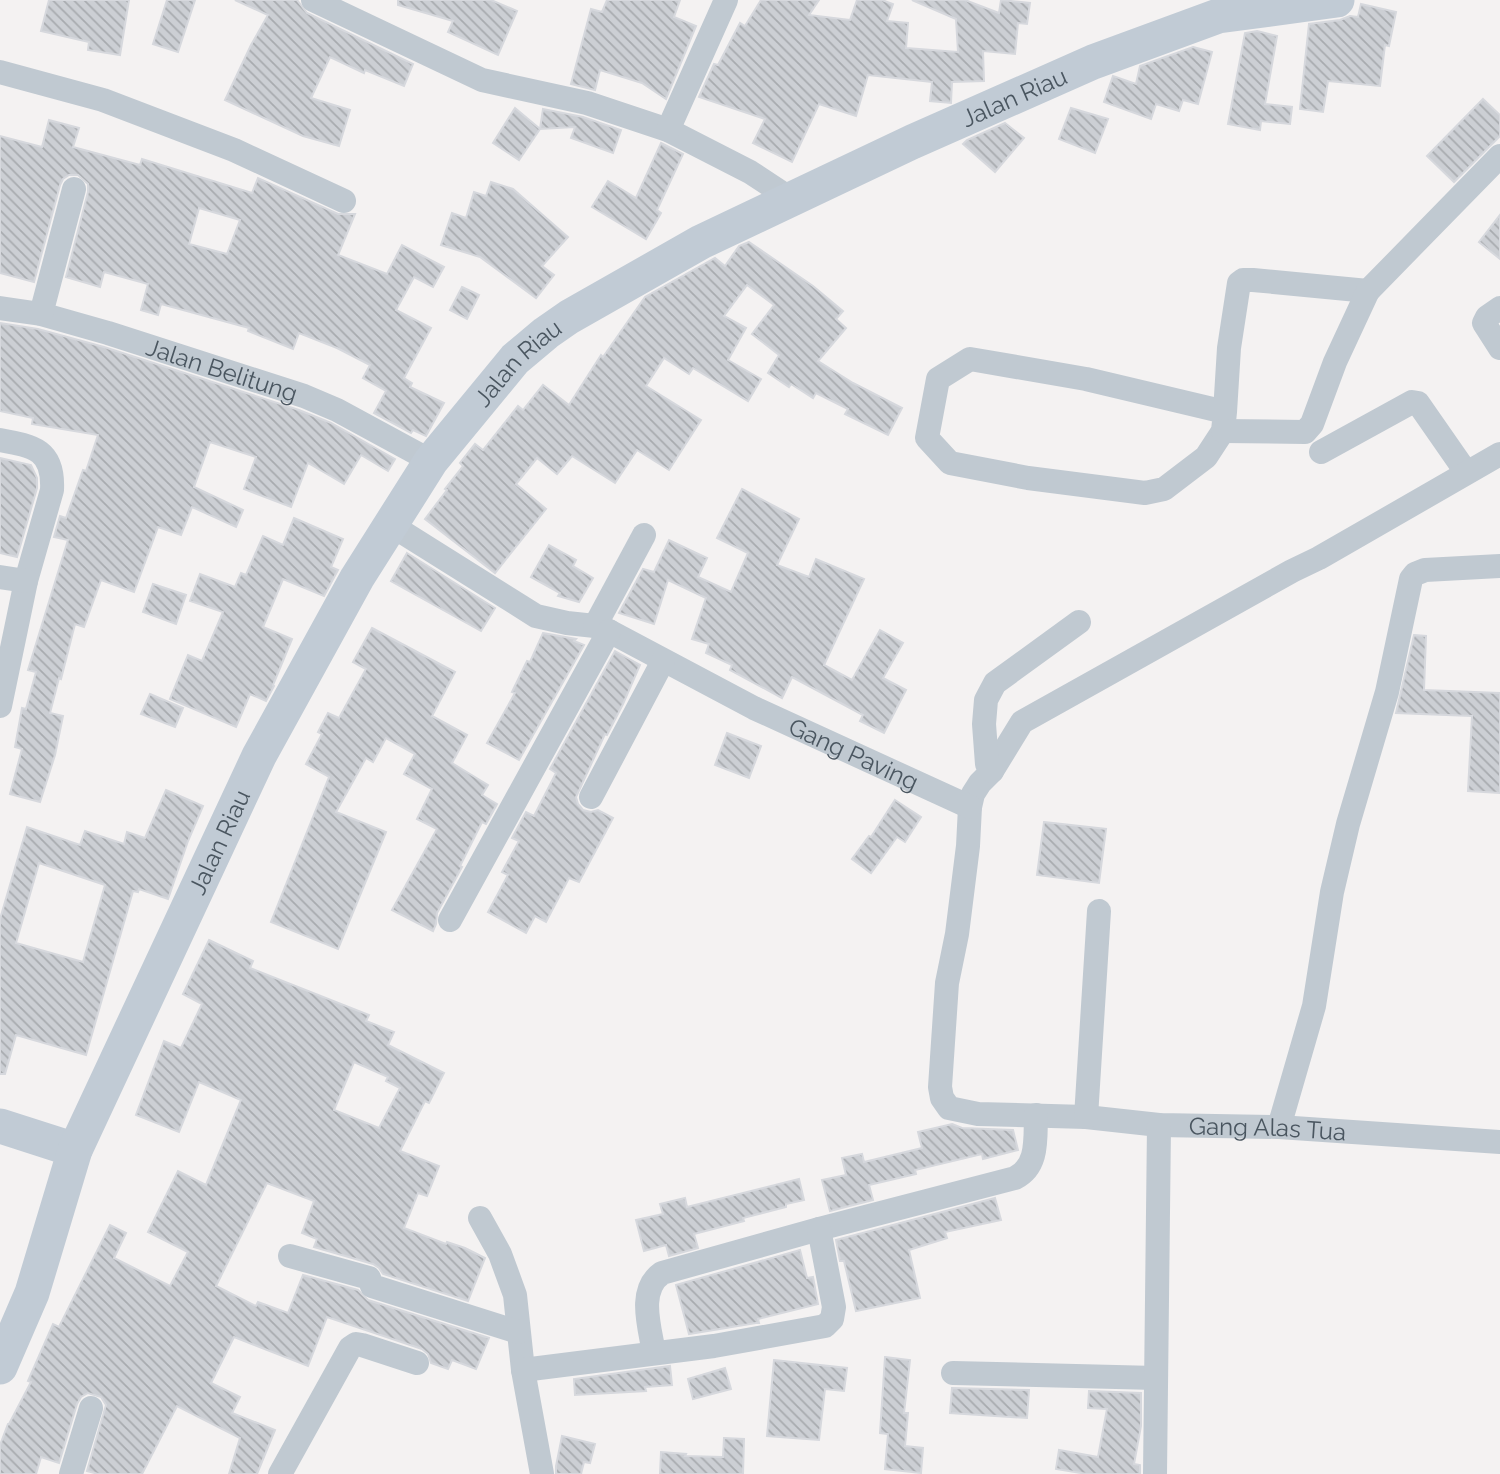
<svg xmlns="http://www.w3.org/2000/svg" width="1500" height="1474" viewBox="0 0 1500 1474" font-family="Raleway,sans-serif">
  <style>
    .building { fill: url(#building-back-hatch); stroke: #d6d8dd; stroke-width: 2; fill-rule: evenodd }
    .lines { fill: none; stroke-linecap: round; stroke-linejoin: round }
    .street { stroke: #c0c9d1; stroke-width: 24 }
    .secondary { stroke: #c1cbd5; stroke-width: 35 }
    .labels { text-anchor: middle; dominant-baseline: central; stroke-width: 7; stroke-linejoin: round; paint-order: stroke }
    .street-label { font-size: 24px; fill: #4a5660; stroke: #fff }
  </style>
  <defs>
    <pattern id="building-back-hatch" width="6" height="6" patternUnits="userSpaceOnUse" patternTransform="scale(1.75)"><rect width="6" height="6" fill="#cccfd4"/><path d="M-1 5l2 2M0 0l6 6M5-1l2 2" fill="none" stroke="#a8abaf"/></pattern>
  </defs>
  <rect width="100%" height="100%" fill="#f4f2f2"/>
  <g class="building">
    <path d="M49,0H129L120,55L88,50L89,42L41,31Z"/>
    <path d="M167,0H195L178,52L153,44Z"/>
    <path d="M235,0H297L307,13L413,64L404,86L365,70L364,73L330,57L311,98L350,110L339,146L303,136L225,100L251,45L268,15Z"/>
    <path d="M398,0H491L517,11L498,55L448,32L453,21L398,5Z"/>
    <path d="M607,0H680L674,17L696,26L666,99L642,83L600,70L595,90L571,84L591,9L602,12Z"/>
    <path d="M761,0H819L809,15L850,20L857,0H882L893,4L887,21L908,23L906,48L958,52L956,19L912,0H965L999,13L1001,0L1030,3L1027,24L1018,23L1015,54L983,51L984,81L952,82L951,103L930,101L932,82L868,75L856,116L819,104L792,162L753,143L765,119L699,97L714,64L718,65L740,23L745,26Z"/>
    <path d="M1361,4L1396,12L1389,46L1385,45L1380,86L1328,81L1323,112L1300,109L1309,24L1340,20L1350,16L1358,17Z"/>
    <path d="M1257,31L1277,36L1265,104L1292,107L1290,124L1261,121L1260,130L1228,124L1245,33Z"/>
    <path d="M1193,47L1212,52L1198,104L1183,100L1179,111L1156,104L1151,119L1104,102L1113,76L1136,84L1140,66Z"/>
    <path d="M1483,99L1500,115V136L1454,182L1427,156Z"/>
    <path d="M515,108L540,129L519,160L493,143Z"/>
    <path d="M1071,108L1108,119L1095,153L1059,139Z"/>
    <path d="M543,109L583,117L621,130L613,153L571,138L575,127L540,129Z"/>
    <path d="M49,120L79,128L73,147L140,165L142,159L252,193L258,178L338,214H355L338,255L387,274L402,245L444,267L433,287L414,277L396,310L431,328L404,378L412,383L410,387L444,403L426,436L413,430L411,433L374,413L386,391L363,378L370,365L337,348L299,333L293,349L248,331L249,328L161,304L158,315L141,310L148,284L104,272L100,287L66,277L88,192V184L78,175H69L63,179L60,185L34,282L0,273V136L42,147ZM199,208L240,220L227,254L189,244Z"/>
    <path d="M1005,123L1024,138L995,172L963,144L967,140Z"/>
    <path d="M661,143L683,154L657,210L661,213L646,239L592,207L608,181L636,198Z"/>
    <path d="M491,182L513,189L568,237L542,266L554,275L536,298L480,257L441,245L452,213L466,218L474,192L486,196Z"/>
    <path d="M1500,215V259L1479,242Z"/>
    <path d="M749,242L813,286L843,311L836,319L846,328L818,361L853,383L902,408L888,435L845,414L848,409L816,393L813,398L791,384L789,387L768,373L779,355L752,334L774,305L747,285L724,316L746,328L728,360L761,379L748,401L693,368L689,374L664,358L646,386L701,420L669,470L637,450L615,483L572,456L557,474L537,458L516,484L546,509L495,573L425,519L447,490L445,489L463,466L460,463L475,444L483,450L518,406L523,410L543,385L569,405L601,355L603,357L645,297L715,258L725,266L739,246Z"/>
    <path d="M462,287L479,295L467,319L450,310Z"/>
    <path d="M0,323L38,329L104,347L299,410L331,423L395,459L388,471L361,455L344,484L308,463L291,507L244,489L256,457L210,442L194,487L243,510L236,527L192,507L181,535L158,527L134,592L101,580L84,627L75,624L61,679L59,678L50,713L63,716L55,755L40,802L10,794L22,749L15,747L22,708L26,709L36,672L28,670L68,540L54,537L60,516L66,518L83,470L86,471L98,435L32,424L33,418L0,411Z"/>
    <path d="M0,458L31,465L37,478V488L17,557L0,553Z"/>
    <path d="M742,489L799,519L777,565L809,577L816,559L864,579L824,665L852,680L880,630L903,643L883,678L906,690L884,733L860,721L863,715L792,677L782,698L730,670L732,665L706,653L709,644L692,639L706,598L668,580L654,624L619,613L643,569L654,572L669,540L707,558L698,577L731,592L748,553L717,538Z"/>
    <path d="M294,518L343,539L331,567L338,570L324,596L283,579L263,627L292,639L273,685L274,686L266,701L250,694L236,727L170,699L188,655L202,661L223,612L190,601L200,574L235,587L241,573L246,575L263,536L283,545Z"/>
    <path d="M549,545L576,560L573,566L593,578L579,602L558,596L560,593L531,577Z"/>
    <path d="M407,553L495,608L481,631L391,581Z"/>
    <path d="M153,584L186,595L176,624L143,612Z"/>
    <path d="M372,628L455,672L432,716L467,735L452,763L488,785L482,795L497,804L486,824L482,822L460,866L462,867L437,913L436,924L433,931L392,910L437,829L417,819L432,789L404,774L415,754L386,738L373,762L366,758L336,812L386,832L338,949L271,922L329,777L306,764L322,734L318,732L328,713L339,718L366,669L353,662Z"/>
    <path d="M543,633L576,639L574,641L584,645L519,760L487,743L515,693L512,692L527,661L530,662Z"/>
    <path d="M1414,635L1426,636L1424,690L1500,693V793L1468,791L1472,716L1396,713Z"/>
    <path d="M615,651L640,665L623,704L607,735L605,734L576,797L578,804L583,810L591,812L598,810L613,818L579,882L569,878L546,922L535,916L526,933L488,912L508,875L502,872L519,841L512,838L526,812L534,816L556,773L550,769Z"/>
    <path d="M150,694L183,708L175,727L141,714Z"/>
    <path d="M727,733L761,746L749,778L715,765Z"/>
    <path d="M166,790L203,806L188,841L168,899L139,889L138,892L133,891L86,1055L16,1035L5,1074H0V919L27,827L80,845L85,831L124,844L127,832L145,838ZM39,863L105,885L83,962L16,943Z"/>
    <path d="M895,800L921,817L905,842L897,837L871,873L852,859L869,836L871,837Z"/>
    <path d="M1044,822L1106,829L1099,883L1037,875Z"/>
    <path d="M209,940L253,961L250,968L369,1015L366,1021L394,1032L388,1045L444,1073L429,1103L425,1101L400,1151L439,1166L427,1196L418,1193L404,1228L446,1244L447,1242L465,1248L485,1258L468,1301L383,1274L379,1268L373,1264L314,1247L317,1239L302,1233L314,1201L267,1183L216,1286L256,1306L258,1302L288,1313L303,1275L358,1290L368,1300L489,1338L476,1369L452,1360L448,1369L431,1363L428,1354L422,1349L327,1317L308,1366L234,1337L211,1383L240,1397L232,1413L275,1430L257,1474H229L240,1438L177,1406L142,1474H98L87,1471L106,1405L101,1397L88,1393L81,1397L77,1404L59,1463L41,1457L36,1474H0V1445L8,1424H9L31,1382L28,1381L53,1324L59,1327L110,1225L126,1233L114,1258L170,1286L188,1252L148,1232L178,1171L206,1185L241,1100L199,1082L179,1132L136,1115L164,1041L181,1048L202,1004L183,994ZM354,1062L388,1077L386,1081L400,1088L379,1128L334,1110Z"/>
    <path d="M952,1124L962,1128L1013,1130L1018,1150L983,1159L982,1154L915,1170L916,1174L869,1185L873,1200L830,1211L822,1180L846,1175L842,1158L862,1154L864,1162L922,1148L918,1132Z"/>
    <path d="M799,1179L804,1200L786,1204V1207L743,1218L744,1221L694,1234L698,1248L669,1256L666,1245L644,1251L636,1220L663,1214L660,1204L685,1198L687,1207Z"/>
    <path d="M995,1198L1001,1220L945,1232L947,1238L909,1250L920,1298L856,1311L844,1261H840L836,1240Z"/>
    <path d="M800,1250L807,1278L813,1277L818,1304L758,1319L759,1323H756L689,1334L676,1285Z"/>
    <path d="M885,1357L910,1360L904,1413H908L905,1446L923,1448L921,1473L885,1469L888,1434L880,1433Z"/>
    <path d="M774,1360L847,1368L844,1391L825,1389L819,1440L767,1436Z"/>
    <path d="M670,1366L672,1385L645,1387L646,1391L575,1395L574,1379Z"/>
    <path d="M725,1368L731,1389L693,1399L688,1379Z"/>
    <path d="M952,1388L1029,1390L1027,1418L950,1413Z"/>
    <path d="M1089,1391L1141,1393V1426L1134,1464L1140,1465V1474H1087L1056,1469L1059,1450L1098,1457L1107,1409L1088,1408Z"/>
    <path d="M562,1436L595,1444L590,1463L584,1462L581,1474H556V1466Z"/>
    <path d="M724,1438L744,1439L743,1474H660L661,1452L686,1454L685,1456L723,1457Z"/>
  </g>
  <g class="lines">
    <g class="street">
      <path d="M313,0L482,80L587,103L668,130L750,172L791,199"/>
      <path d="M0,72L103,100L234,150L344,201"/>
      <path d="M668,130L726,0"/>
      <path id="s1" d="M0,308L41,314L108,333L304,396L337,410L431,461"/>
      <path d="M1500,308L1487,317L1484,323L1500,348"/>
      <path d="M41,314L74,189"/>
      <path d="M1225,412L1086,379L970,359L938,379L927,438L950,463L1028,478L1145,493L1164,489L1206,457L1223,431L1225,412L1229,348L1239,283L1243,280H1253L1368,291"/>
      <path d="M1223,431L1305,432L1312,424L1335,362L1368,291L1500,156"/>
      <path d="M0,440C34,446 54,450 52,490L26,581L0,706"/>
      <path d="M1321,452L1412,402L1418,403L1466,472"/>
      <path id="s2" d="M1500,454L1319,558L1292,571L1022,722L992,771L980,783L973,794L970,807L968,846L957,934L947,983L940,1087L942,1098L949,1108L978,1114L1086,1117L1159,1125L1279,1127L1500,1142"/>
      <path id="s3" d="M391,525L536,616L567,623L595,626L609,631L754,708L970,807"/>
      <path d="M0,577L26,581"/>
      <path d="M595,626L644,535"/>
      <path d="M992,771L987,764L984,724L986,700L995,683L1079,622"/>
      <path d="M591,797L663,661"/>
      <path d="M450,920L609,631"/>
      <path d="M1086,1117L1099,911"/>
      <path d="M1279,1127L1314,1006L1332,892L1348,824L1387,692L1411,579L1415,574L1425,570L1500,566"/>
      <path d="M480,1218L500,1254L515,1295L523,1370L542,1474"/>
      <path d="M290,1256L369,1278L372,1286L518,1332"/>
      <path d="M654,1353C650,1328 637,1290 662,1273L819,1229L1015,1178C1039,1166 1035,1138 1036,1115"/>
      <path d="M523,1370L714,1346L825,1326L832,1319L834,1307L819,1229"/>
      <path d="M953,1373L1156,1378"/>
      <path d="M71,1474L91,1408"/>
      <path d="M280,1474L350,1348L356,1344L362,1345L417,1363"/>
      <path d="M1155,1474L1159,1125"/>
    </g>
    <g class="secondary">
      <path d="M0,1126L75,1150"/>
      <path id="s4" d="M0,1367L32,1293L75,1150L259,756L357,578L431,461L515,359L546,333L569,317L701,242L912,142L1093,62L1218,16L1337,0"/>
    </g>
  </g>
  <g class="labels">
    <g class="street-label">
      <text stroke="none"><textPath href="#s4" startOffset="1704">Jalan Riau</textPath></text>
      <text stroke="none"><textPath href="#s4" startOffset="1138">Jalan Riau</textPath></text>
      <text stroke="none"><textPath href="#s1" startOffset="231">Jalan Belitung</textPath></text>
      <text stroke="none"><textPath href="#s3" startOffset="520">Gang Paving</textPath></text>
      <text stroke="none"><textPath href="#s4" startOffset="570">Jalan Riau</textPath></text>
      <text stroke="none"><textPath href="#s2" startOffset="1274">Gang Alas Tua</textPath></text>
    </g>
  </g>
</svg>
